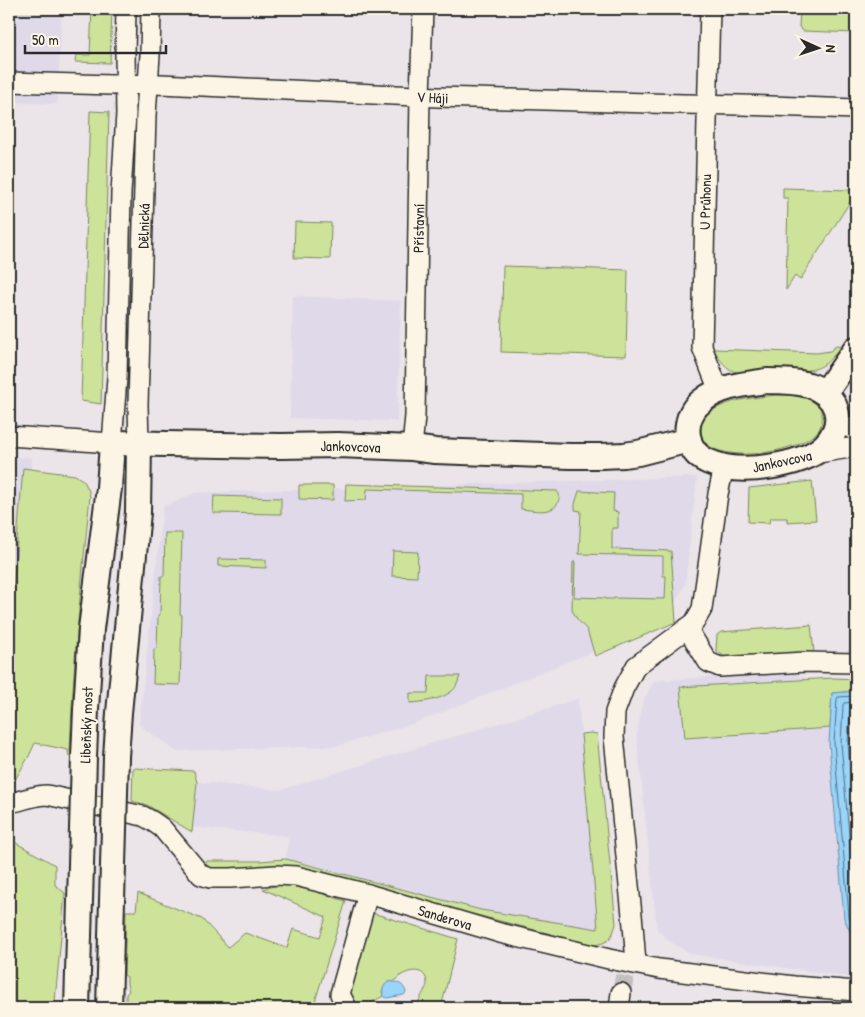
<svg xmlns="http://www.w3.org/2000/svg" width="865" height="1017" viewBox="0 0 865 1017" font-family="'Patrick Hand',sans-serif">
  <style>
    .built { fill: #dfd9ea }
    .green { fill: #cde399; stroke: #7c8762 }
    .water { fill: #99d4fa; stroke: #6d90a7 }
    .lines { fill: none; stroke-linecap: round; stroke-linejoin: round }
    .shore { stroke: #576f7e; stroke-width: 1 }
    .minor-tunnel { stroke: #c5bfc2; stroke-width: 19; stroke-dasharray: 19 9; stroke-linecap: butt }
    .minor-casing { stroke: #2b2b2b; stroke-width: 22 }
    .major-casing { stroke: #2b2b2b; stroke-width: 28 }
    .minor { stroke: #fcf5e5; stroke-width: 19 }
    .major { stroke: #fcf5e5; stroke-width: 24 }
    .major-bridge-casing { stroke: #2b2b2b; stroke-width: 28; stroke-linecap: butt }
    .major-bridge { stroke: #fcf5e5; stroke-width: 24 }
    .labels { text-anchor: middle; dominant-baseline: central; stroke-width: 4; stroke-linejoin: round; paint-order: stroke }
    .street-label { font-size: 15px; fill: #2b2b2b; stroke: #fcf5e5 }
  </style>
  <rect width="100%" height="100%" fill="#ebe4e8"/>
  <filter id="ink" filterUnits="userSpaceOnUse"><feTurbulence type="fractalNoise" baseFrequency=".02" numOctaves="2"/><feDisplacementMap in="SourceGraphic" scale="10" xChannelSelector="R" yChannelSelector="G"/><feConvolveMatrix kernelMatrix="1 2 1 2 8 2 1 2 1" color-interpolation-filters="sRGB"/></filter>
  <g filter="url(#ink)">
    <g class="built">
      <path d="M9,9H62L57,104L9,102Z"/>
      <path d="M293,296L401,301L397,421L290,418Z"/>
      <path d="M9,456L32,458L9,690Z"/>
      <path d="M697,477L685,584L664,623L415,723L336,746L176,751L139,725L163,507L195,493Z"/>
      <path d="M791,671L832,693L829,743L844,918L854,941L855,959L856,960V978L691,954L669,941L657,929L637,737L642,704L654,681Z"/>
      <path d="M578,699L598,929L482,910L286,859L289,836L191,827L197,782L280,790Z"/>
    </g>
    <g class="green">
      <path d="M92,9H112L110,63L75,62L76,55H90Z"/>
      <path d="M800,9H856V33L803,31L799,27Z"/>
      <path d="M90,111L109,112L101,404L81,401Z"/>
      <path d="M783,188L849,190L855,194L800,280L795,276L786,290L788,198H783Z"/>
      <path d="M295,222L331,223L330,259L294,258Z"/>
      <path d="M503,266L628,270L626,356L501,352Z"/>
      <path d="M836,346L842,347C835,353 830,361 822,366C818,368 812,370 808,370C795,373 740,376 731,370C723,365 718,357 714,349L817,353L830,351Z"/>
      <path d="M776,395C792,395 818,395 822,414C823,420 821,428 817,432C801,448 762,455 741,454C725,453 699,450 701,428C701,421 705,416 710,412C729,399 754,398 776,395Z"/>
      <path d="M23,468L75,475L84,481L89,491L90,497C81,583 73,666 70,752L71,753V756L69,757L68,750L35,743L29,756L9,790V639Z"/>
      <path d="M812,481L816,520L787,522V518H770L769,523L748,522L749,488Z"/>
      <path d="M346,484L557,491C560,495 560,497 558,502C554,515 532,510 521,509V494L367,489L366,500L345,501Z"/>
      <path d="M299,485H333V500L299,499Z"/>
      <path d="M579,491L614,493L613,511L618,512V528H612V549L671,551L676,622L595,656L587,630L577,619L572,610L573,562H575L574,597L605,598V599H614V598L665,599L666,576H663V556L579,554L581,511L575,510V504Z"/>
      <path d="M214,496L281,498V514L213,513Z"/>
      <path d="M165,533H182L180,614L182,615L180,685L153,684L154,649L157,648L158,615L160,614L161,576H164Z"/>
      <path d="M393,551L418,552L417,577L392,576Z"/>
      <path d="M218,559L266,560V568L218,566Z"/>
      <path d="M811,625L814,653L726,658L716,650L717,635L721,632Z"/>
      <path d="M429,676H460C458,681 457,687 452,691C441,700 423,702 410,703V693H428Z"/>
      <path d="M833,678L856,679V691L832,693L830,728L685,738L680,687Z"/>
      <path d="M591,733L597,734L616,924C612,938 609,943 594,945L445,907L299,867L272,865L238,870L216,869L205,865L207,861H260L286,859L481,910L598,929L581,734Z"/>
      <path d="M133,768L194,771L197,782L192,832L147,805L132,801Z"/>
      <path d="M9,839L55,865V885L65,893L55,1001L54,1000L47,1008H12L9,1007Z"/>
      <path d="M282,884L314,891L346,901L313,1008H122L123,1004L126,1003V994L129,991L127,984V977L124,975L126,911H136L138,893L202,919L228,947L245,933L287,948L293,929L320,937L326,917L263,889Z"/>
      <path d="M369,912L458,939L441,1008H417C418,1004 419,1000 421,997C423,992 427,988 427,983C426,964 401,971 394,982H388L382,991L383,996L367,1005H359L347,992Z"/>
    </g>
    <g class="water">
      <path d="M856,691V960H855L854,941L844,918L829,743L832,693Z"/>
      <path d="M388,982C396,981 403,983 406,992L404,995L387,998L383,996C382,989 383,986 388,982Z"/>
    </g>
    <g class="lines">
      <g class="shore">
        <path d="M856,696L838,697L837,699L834,743L849,916L856,934"/>
        <path d="M856,702L844,703L843,705L841,743L856,917"/>
        <path d="M856,710H851L850,712L848,743L856,838"/>
      </g>
      <path class="minor-tunnel" d="M621,993L625,976"/>
      <g class="minor-casing">
        <g id="minor">
          <path d="M710,9L707,121L702,347L719,391"/>
          <path id="s1" d="M9,82L112,85L160,84L438,97L683,104L741,105L856,109"/>
          <path d="M837,421L856,431"/>
          <path d="M9,436L112,443L117,378L121,193L126,114L125,54L126,9"/>
          <path id="s2" d="M139,444L138,405L146,115L150,55L151,9"/>
          <path id="s3" d="M412,448L415,416L420,96L423,9"/>
          <path d="M812,454L856,447"/>
          <path d="M687,628L708,662L720,667L805,662L856,663"/>
          <path id="s4" d="M9,803C22,801 33,795 47,795L143,816L152,821L162,828L201,875L210,878H230L276,875L296,876L368,894L500,933L609,959L659,969L794,986L856,991"/>
          <path d="M636,963L633,925L614,737L615,712L624,688L636,666L694,623L702,609L718,494L724,467"/>
          <path d="M347,1008L340,994L368,894"/>
          <path d="M619,1008L621,993"/>
        </g>
      </g>
      <g class="major-casing">
        <g id="major">
          <path d="M767,381C781,381 795,381 809,385C837,394 847,421 826,444C806,465 752,472 725,467C715,465 701,460 695,452C682,436 687,412 702,401C720,386 745,384 767,381Z"/>
          <path d="M825,393L856,349"/>
          <path id="s5" d="M84,757L86,710L91,629L109,488L112,443L281,446L338,445L412,448L435,451L570,456H601L624,455L638,453L689,440"/>
          <path d="M116,757L119,713L138,512L139,444"/>
        </g>
      </g>
      <use href="#minor" class="minor"/>
      <use href="#major" class="major"/>
      <g class="major-bridge-casing">
        <g id="major-bridge">
          <path d="M77,1008L84,757"/>
          <path d="M109,1008L116,757"/>
        </g>
      </g>
      <use href="#major-bridge" class="major-bridge"/>
    </g>
  </g>
  <g class="labels">
    <g class="street-label">
      <text stroke="none"><textPath href="#s1" startOffset="424">V Háji</textPath></text>
      <text transform="translate(705 202) rotate(-89)">U Průhonu</text>
      <text stroke="none"><textPath href="#s2" startOffset="218">Dělnická</textPath></text>
      <text stroke="none"><textPath href="#s3" startOffset="220">Přístavní</textPath></text>
      <text stroke="none"><textPath href="#s5" startOffset="554">Jankovcova</textPath></text>
      <text transform="translate(782 461) rotate(-12)">Jankovcova</text>
      <text transform="translate(86 725) rotate(-88)">Libeňský most</text>
      <text stroke="none"><textPath href="#s4" startOffset="471">Sanderova</textPath></text>
    </g>
  </g>
  <rect width="865" height="1017" fill="none" stroke="#fcf5e5" stroke-width="30"/>
  <rect x="15" y="15" width="835" height="987" fill="none" stroke="#2b2b2b" stroke-width="2" filter="url(#ink)"/>
  <g transform="translate(818 48) rotate(93)" stroke="#fcf5e5" stroke-width="4" paint-order="stroke">
  <path d="M0-4L9 19L0 12L-9 19Z" fill="#2b2b2b"/>
  <text y="-8" font-size="14" font-weight="bold" text-anchor="middle" fill="#2b2b2b">N</text>
  </g>
  <path d="M25 45v8h141v-8" fill="none" stroke="#2b2b2b" stroke-width="2.5"/>
  <text x="32" y="45" font-size="15" fill="#2b2b2b" stroke="#fcf5e5" stroke-width="4" paint-order="stroke">50 m</text>
</svg>
